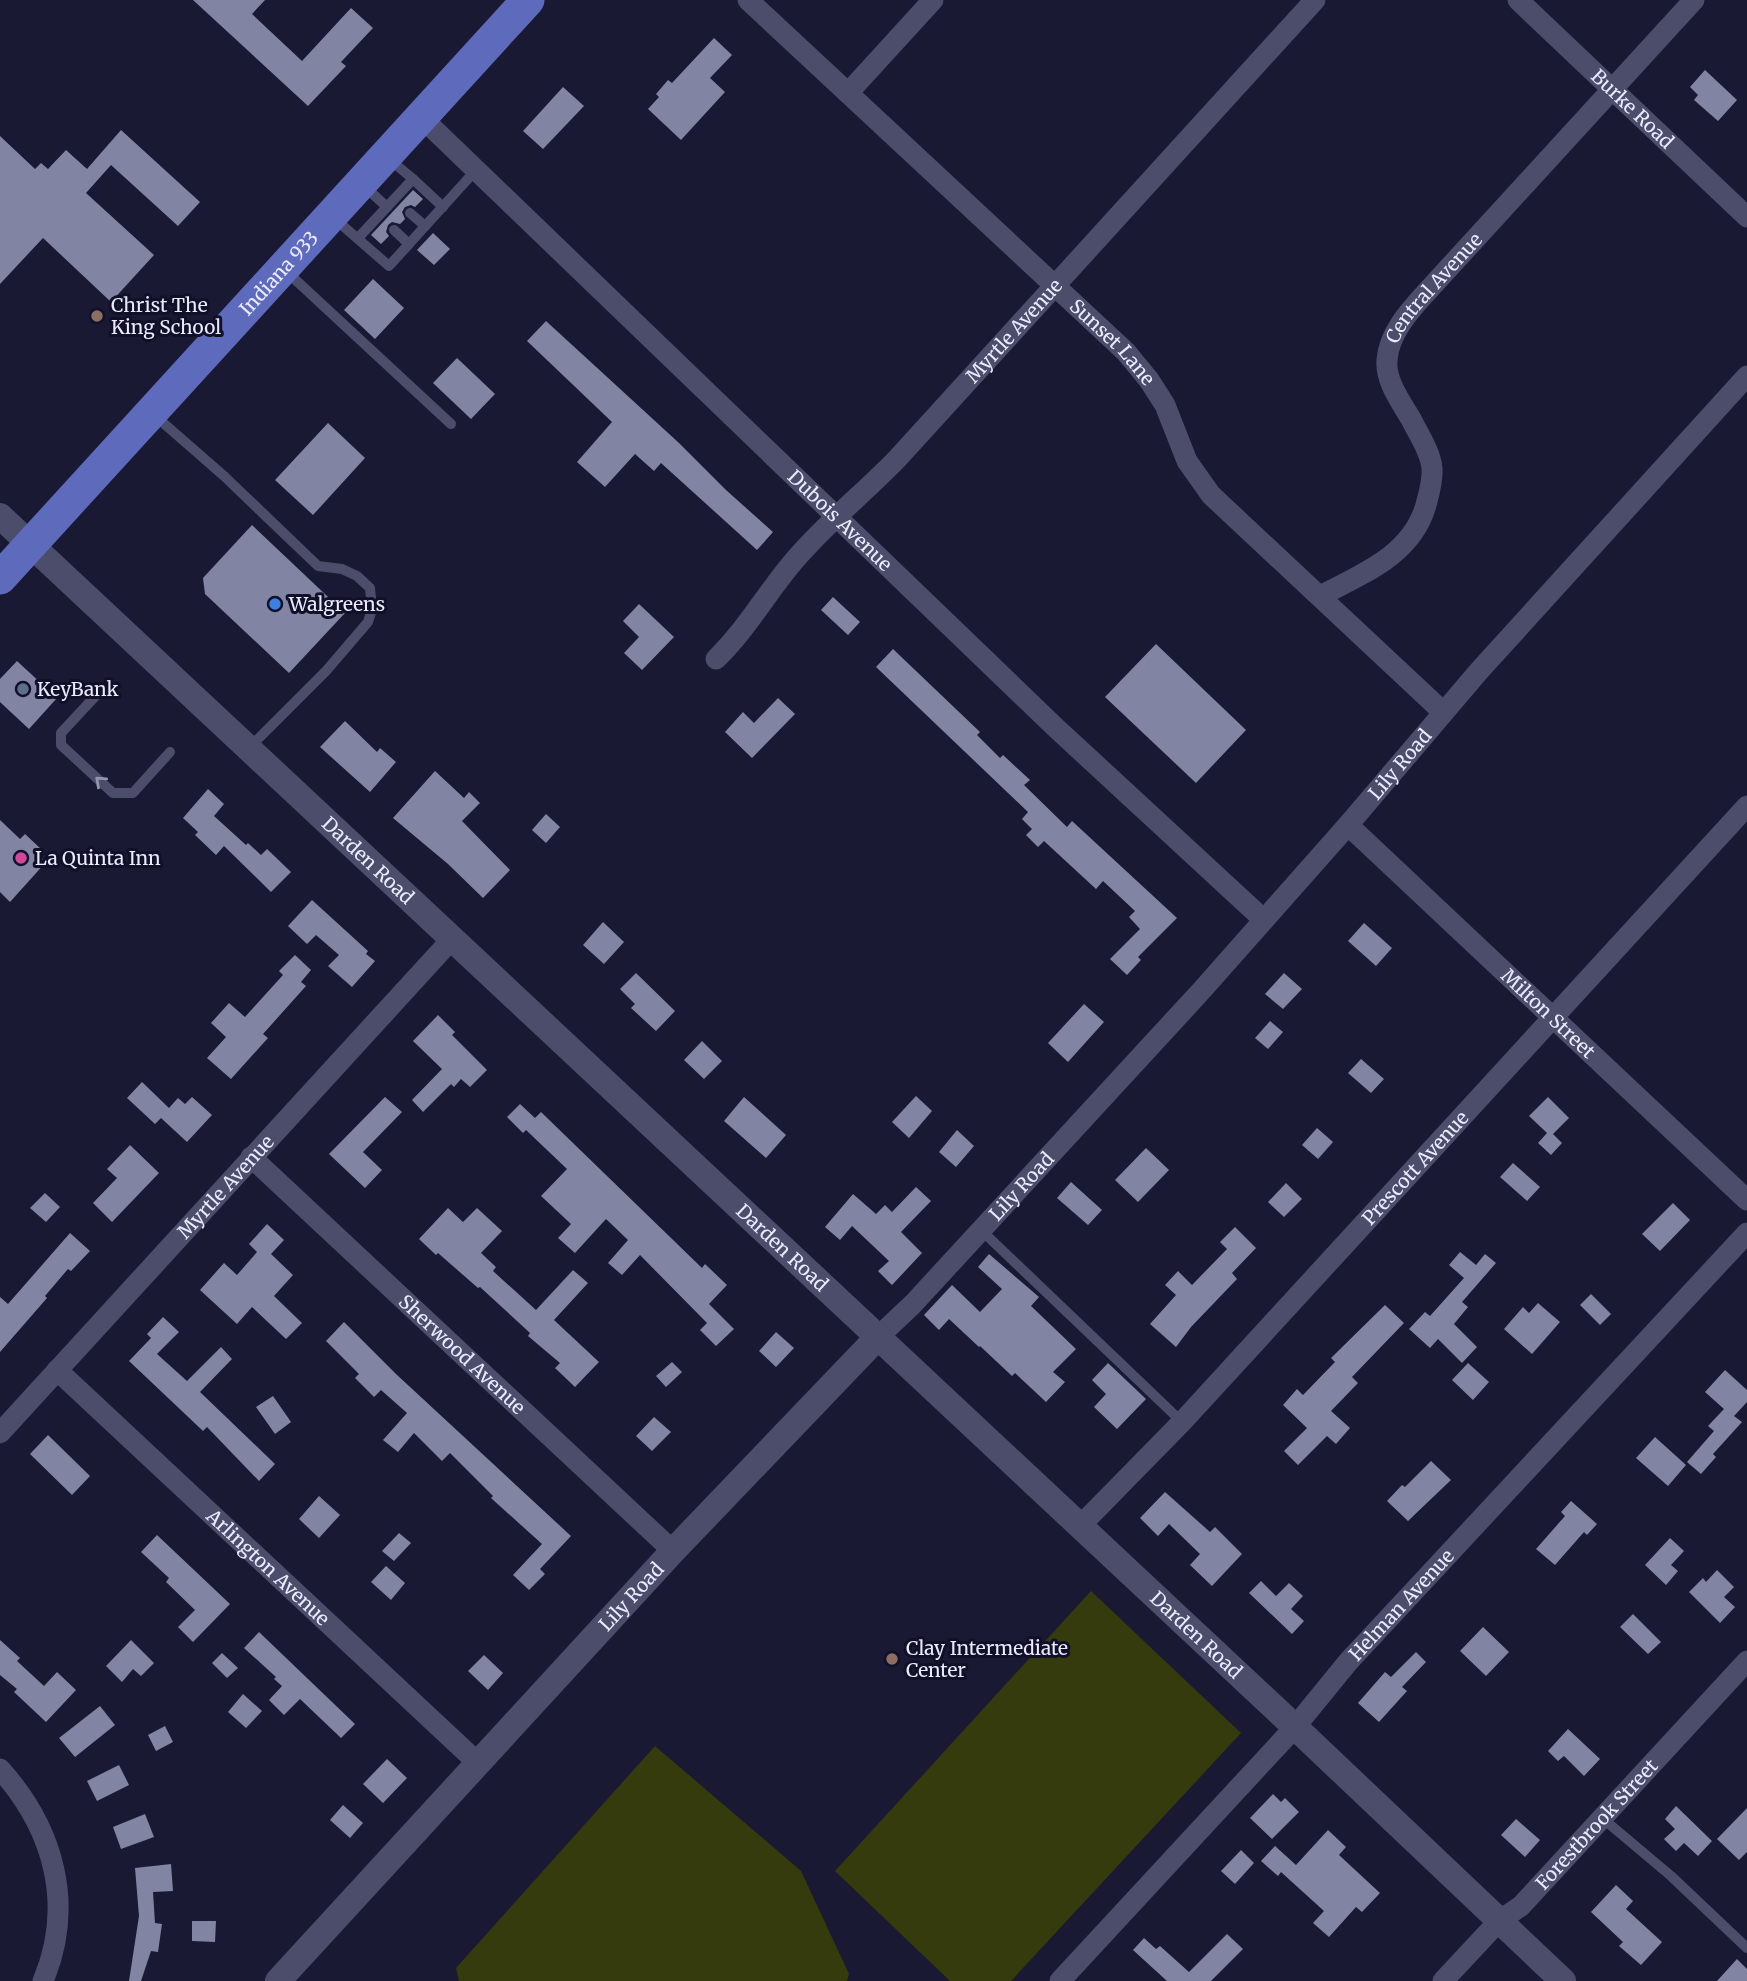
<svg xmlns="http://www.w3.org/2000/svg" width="1747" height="1981" viewBox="0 0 1747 1981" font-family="Merriweather,serif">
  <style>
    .green { fill: #363b0d }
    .building { fill: #8284a4 }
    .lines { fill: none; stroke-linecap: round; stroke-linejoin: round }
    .service { stroke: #4b4d6b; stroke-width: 10 }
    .minor { stroke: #4b4d6b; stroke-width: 21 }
    .tertiary { stroke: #4b4d6b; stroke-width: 26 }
    .primary { stroke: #5e6abc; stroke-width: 33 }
    .oneway { stroke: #9394ad }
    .education-dot { fill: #8d6e63; stroke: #111029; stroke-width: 2.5 }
    .shop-dot { fill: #3f7fe0; stroke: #111029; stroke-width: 2.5 }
    .service-dot { fill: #5c6f8a; stroke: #111029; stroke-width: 2.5 }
    .hotel-dot { fill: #d1479c; stroke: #111029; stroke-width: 2.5 }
    .labels { text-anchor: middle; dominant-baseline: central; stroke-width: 6; stroke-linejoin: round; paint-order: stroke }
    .street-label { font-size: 19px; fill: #eaebfe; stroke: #111029 }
    .poi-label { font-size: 19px; fill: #eaebfe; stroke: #111029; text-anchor: start }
  </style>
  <rect width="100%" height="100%" fill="#191933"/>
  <g class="green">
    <path d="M1091,1591L1241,1733L1011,1981H950L835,1871Z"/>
    <path d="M655,1746L801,1871L849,1974L847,1981H459L456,1968Z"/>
  </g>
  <g class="building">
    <path d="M193,0H265L252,14L302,61L351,8L373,28L341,62L346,66L308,106Z"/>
    <path d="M714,38L732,55L710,78L725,92L681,140L648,109L659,97L656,94L668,80L672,83Z"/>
    <path d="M1705,70L1737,100L1718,121L1694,100L1698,95L1690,87Z"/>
    <path d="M563,87L584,106L543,149L523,131Z"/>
    <path d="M121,130L200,202L178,226L111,165L86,193L154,255L111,302L43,238L0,284V136L35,169L41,163L48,169L66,150L87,169Z"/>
    <path d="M413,190L423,199L415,207L411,205L405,207L402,212L405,219L400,224L392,222L388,225L386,232L389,236L381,244L371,235Z"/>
    <path d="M433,233L450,249L434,265L417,250Z"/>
    <path d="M373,279L404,308L375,339L344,310Z"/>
    <path d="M546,321L679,443L726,490L773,532L757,550L661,463L654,471L635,454L605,487L577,462L612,422L527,341Z"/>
    <path d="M457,358L495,394L471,419L433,383Z"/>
    <path d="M328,423L365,458L313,515L275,480Z"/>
    <path d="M252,525L345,613L289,673L205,594L203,578Z"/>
    <path d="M833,597L860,622L848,635L821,610Z"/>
    <path d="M639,604L674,637L642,670L624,653L639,637L623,621Z"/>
    <path d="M1156,644L1246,730L1196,783L1105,697Z"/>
    <path d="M893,649L980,732L977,735L1000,758L1003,755L1030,780L1024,785L1067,827L1072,821L1177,918L1138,957L1141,960L1127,975L1110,959L1140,929L1129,917L1135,911L1103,881L1096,889L1044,841L1038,847L1026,835L1032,829L1022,819L1028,812L876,667Z"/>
    <path d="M17,661L57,698L29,729L0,702V679Z"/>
    <path d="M778,698L795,714L752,758L725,732L743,712L754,723Z"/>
    <path d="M345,721L377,752L380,748L396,762L370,792L320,747Z"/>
    <path d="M435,771L464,798L469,792L480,803L462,821L510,870L483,898L448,864L393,818Z"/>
    <path d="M208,789L224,804L214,816L246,845L248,843L261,855L267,849L291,872L271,892L224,846L216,855L195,835L198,832L183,818Z"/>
    <path d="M546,814L560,827L546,843L532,830Z"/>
    <path d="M0,820L20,839L25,834L41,849L37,853L46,862L10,902L0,892Z"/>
    <path d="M312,900L368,951L366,954L375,961L352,987L328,966L339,955L316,935L307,944L288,926Z"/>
    <path d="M603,922L624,942L604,964L583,945Z"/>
    <path d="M1364,923L1392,948L1376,966L1348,941Z"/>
    <path d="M295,955L311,970L301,982L306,986L263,1034L268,1038L231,1079L207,1058L226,1037L211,1023L229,1003L245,1017L283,975L279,971Z"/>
    <path d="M636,973L675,1011L656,1031L631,1008L635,1004L620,989Z"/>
    <path d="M1284,973L1302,989L1283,1009L1265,994Z"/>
    <path d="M1084,1004L1104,1022L1068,1062L1048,1043Z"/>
    <path d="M438,1015L455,1032L452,1035L487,1070L470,1087L461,1079L454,1087L451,1084L423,1112L412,1100L442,1069L413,1041Z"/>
    <path d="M1270,1021L1283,1032L1268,1049L1255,1038Z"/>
    <path d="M702,1041L722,1061L704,1079L684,1060Z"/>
    <path d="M1361,1059L1384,1079L1371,1093L1348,1073Z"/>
    <path d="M142,1082L169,1108L178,1098L185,1104L192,1097L212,1115L187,1142L161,1118L165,1114L155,1124L127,1098Z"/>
    <path d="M916,1096L932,1111L909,1138L892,1122Z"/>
    <path d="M385,1097L402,1112L363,1152L382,1170L365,1188L329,1154Z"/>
    <path d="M744,1097L786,1135L766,1158L724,1121Z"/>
    <path d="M1548,1097L1569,1118L1553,1134L1562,1143L1551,1155L1538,1143L1547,1133L1529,1116Z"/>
    <path d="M520,1104L535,1118L541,1112L702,1268L705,1264L727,1285L709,1304L734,1329L716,1346L700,1330L707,1323L640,1255L622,1275L608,1263L628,1240L606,1219L575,1253L558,1238L571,1224L541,1196L567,1169L526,1130L523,1133L507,1117Z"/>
    <path d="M1317,1128L1333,1142L1318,1159L1302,1145Z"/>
    <path d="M957,1130L974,1146L956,1167L939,1152Z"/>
    <path d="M130,1145L159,1173L112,1222L93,1203L117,1178L107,1169Z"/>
    <path d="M1146,1148L1169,1170L1138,1202L1115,1180Z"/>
    <path d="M1513,1163L1540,1187L1527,1201L1500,1177Z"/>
    <path d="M1071,1182L1102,1210L1088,1225L1057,1198Z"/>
    <path d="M1286,1183L1302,1199L1284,1217L1268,1202Z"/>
    <path d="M916,1187L931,1201L901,1232L922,1253L892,1285L878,1271L889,1261L852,1226L840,1240L825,1227L853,1194L876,1214L885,1205L892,1212Z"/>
    <path d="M45,1193L60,1207L46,1222L30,1208Z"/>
    <path d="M1673,1203L1690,1220L1660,1251L1642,1234Z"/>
    <path d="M448,1208L463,1222L477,1208L502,1231L481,1253L496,1267L493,1271L536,1310L573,1270L588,1283L554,1320L599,1362L575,1387L555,1368L560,1363L528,1336L530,1333L480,1287L478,1288L438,1253L436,1255L419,1239Z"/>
    <path d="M267,1224L284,1240L271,1254L293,1275L274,1296L302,1323L286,1339L252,1307L237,1324L200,1290L224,1263L237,1275L257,1252L249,1244Z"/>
    <path d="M1235,1227L1256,1248L1232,1273L1237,1279L1191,1327L1176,1347L1150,1324L1176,1295L1165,1285L1178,1271L1192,1285L1227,1249L1220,1242Z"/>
    <path d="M70,1233L90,1251L71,1271L68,1269L45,1296L47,1298L0,1352V1297L8,1304Z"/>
    <path d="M1460,1252L1476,1265L1485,1254L1496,1263L1462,1302L1468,1307L1454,1324L1477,1347L1462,1363L1438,1339L1430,1348L1409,1329L1425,1312L1430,1316L1464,1278L1449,1265Z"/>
    <path d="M989,1254L1039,1297L1031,1306L1076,1349L1053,1372L1065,1382L1046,1402L1015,1373L1012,1376L980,1346L979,1347L949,1319L939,1330L924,1315L952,1285L980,1312L1002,1289L978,1267Z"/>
    <path d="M1591,1294L1611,1314L1600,1325L1580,1305Z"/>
    <path d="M1538,1303L1560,1322L1532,1354L1504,1329L1523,1307L1529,1313Z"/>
    <path d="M1385,1305L1404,1323L1352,1377L1358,1383L1331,1411L1350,1428L1336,1444L1327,1436L1298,1465L1284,1451L1307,1428L1283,1405L1297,1389L1303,1395L1335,1362L1331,1358Z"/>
    <path d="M163,1317L179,1332L157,1354L187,1381L221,1347L232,1359L200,1392L275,1464L259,1481L207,1427L203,1431L129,1361L151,1338L147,1334Z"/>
    <path d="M344,1322L396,1374L571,1536L540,1569L545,1574L529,1590L513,1575L542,1544L491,1498L493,1496L450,1453L442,1461L414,1433L398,1452L383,1440L407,1413L381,1390L374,1397L355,1378L359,1374L326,1341Z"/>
    <path d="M776,1332L794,1348L776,1367L759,1351Z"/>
    <path d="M672,1362L682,1372L666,1387L656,1376Z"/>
    <path d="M1108,1363L1146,1399L1117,1429L1094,1407L1106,1394L1092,1380Z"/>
    <path d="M1468,1363L1489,1382L1473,1400L1452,1380Z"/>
    <path d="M1725,1370L1747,1390V1402L1734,1416L1742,1422L1713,1454L1716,1457L1701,1474L1687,1462L1714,1431L1708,1426L1724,1409L1705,1392Z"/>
    <path d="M273,1396L291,1422L275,1434L256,1407Z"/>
    <path d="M654,1417L671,1432L652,1451L636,1436Z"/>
    <path d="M48,1435L90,1476L72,1495L30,1454Z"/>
    <path d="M1655,1437L1686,1465L1668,1486L1636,1458Z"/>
    <path d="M1431,1461L1451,1480L1408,1521L1387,1501L1402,1485L1405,1487Z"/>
    <path d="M1165,1492L1210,1532L1215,1527L1242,1554L1212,1586L1190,1565L1200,1554L1169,1524L1158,1536L1140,1518Z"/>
    <path d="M319,1496L340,1515L319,1538L299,1519Z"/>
    <path d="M1571,1501L1597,1524L1587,1535L1584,1532L1555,1565L1536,1549L1565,1516L1561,1512Z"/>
    <path d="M399,1533L411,1543L394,1561L382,1551Z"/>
    <path d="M157,1535L230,1604L193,1642L178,1627L195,1610L166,1582L169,1578L141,1552Z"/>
    <path d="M1670,1538L1684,1551L1671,1565L1678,1571L1666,1585L1645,1565Z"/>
    <path d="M386,1566L405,1583L391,1600L371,1582Z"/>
    <path d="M1717,1570L1734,1587L1724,1597L1735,1607L1720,1623L1689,1592L1703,1578L1706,1582Z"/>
    <path d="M1261,1581L1276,1596L1289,1583L1303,1596L1291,1609L1304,1621L1292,1634L1249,1593Z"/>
    <path d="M1633,1614L1661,1642L1648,1654L1620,1627Z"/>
    <path d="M1483,1627L1509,1652L1486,1676L1460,1651Z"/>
    <path d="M259,1632L355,1724L341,1738L300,1699L284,1715L269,1700L282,1686L274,1679L276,1677L244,1648Z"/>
    <path d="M0,1640L20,1658L17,1661L44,1686L57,1672L76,1690L46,1722L14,1692L17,1689L0,1675Z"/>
    <path d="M131,1640L154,1663L141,1676L133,1669L122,1682L106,1666Z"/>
    <path d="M1416,1652L1426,1662L1402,1687L1407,1691L1379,1722L1358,1703L1385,1672L1391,1677Z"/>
    <path d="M222,1653L238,1668L227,1678L212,1663Z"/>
    <path d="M484,1655L503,1673L488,1690L468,1671Z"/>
    <path d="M243,1694L262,1711L246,1728L228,1712Z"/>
    <path d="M100,1706L115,1725L75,1757L59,1738Z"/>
    <path d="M165,1726L173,1742L156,1751L148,1735Z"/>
    <path d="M1568,1729L1600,1759L1584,1776L1564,1756L1558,1761L1548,1751Z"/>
    <path d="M387,1759L407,1778L383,1803L363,1784Z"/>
    <path d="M119,1765L129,1785L97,1801L87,1781Z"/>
    <path d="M1273,1794L1281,1802L1285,1798L1299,1812L1272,1839L1250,1818Z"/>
    <path d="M343,1805L363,1823L350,1838L330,1820Z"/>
    <path d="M1676,1806L1712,1841L1698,1856L1684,1843L1676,1851L1664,1839L1675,1829L1665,1819Z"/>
    <path d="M1747,1808V1852L1739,1860L1717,1839Z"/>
    <path d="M145,1814L154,1837L121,1849L113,1827Z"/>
    <path d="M1516,1819L1540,1840L1525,1857L1501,1835Z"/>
    <path d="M1328,1830L1346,1847L1339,1855L1380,1893L1362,1912L1356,1907L1329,1937L1313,1923L1324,1911L1281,1872L1278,1876L1261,1861L1275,1846L1296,1865Z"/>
    <path d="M1241,1850L1254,1863L1235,1884L1221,1871Z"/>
    <path d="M171,1864L173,1891L153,1892L155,1923L162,1924L158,1952L151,1951L141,1981H129L139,1916L135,1868Z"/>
    <path d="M1616,1885L1633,1901L1626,1909L1662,1942L1641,1965L1619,1946L1623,1942L1591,1912Z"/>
    <path d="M192,1921H216L215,1942L192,1941Z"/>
    <path d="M1227,1934L1243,1949L1211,1981H1167L1133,1950L1144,1938L1156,1949L1160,1946L1189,1972Z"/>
    <path d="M1737,1959L1747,1969V1981H1717Z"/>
  </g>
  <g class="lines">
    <g class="service">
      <path d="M388,158L413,179"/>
      <path d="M363,185L387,207"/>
      <path d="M410,213L425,226"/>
      <path d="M335,219L389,266L476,170"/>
      <path d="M394,230L409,244"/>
      <path d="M358,238L413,179L443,207"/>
      <path d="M287,272L451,424"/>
      <path d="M153,414L224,476L318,566L342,569L357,576L370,588L372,609L368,622L326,671L248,749"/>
      <path d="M102,689L61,733V745L113,793H133L170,752"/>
      <path d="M981,1230L1182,1422"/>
      <path d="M1601,1817L1671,1876L1747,1948"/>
    </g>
    <g class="minor">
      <path id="s1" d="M748,0L1126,352L1149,380L1165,405L1187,461L1211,495L1443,712"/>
      <path id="s2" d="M1518,0L1747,217"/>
      <path d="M848,93L933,0"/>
      <path id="s3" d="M420,116L1055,727L1264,920"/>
      <path id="s4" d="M1320,596C1362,574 1412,555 1426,505C1429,493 1433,481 1432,468C1430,451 1419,435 1411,419C1401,402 1385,381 1387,360C1389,330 1415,305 1434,284L1694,0"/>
      <path id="s5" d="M716,659C746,630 766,594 793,562C825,524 863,494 897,459L1315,0"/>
      <path id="s6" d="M1348,825L1747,1200"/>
      <path id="s7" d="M251,1157L673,1551"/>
      <path id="s8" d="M878,1337L913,1304L1202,990L1348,825L1479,671L1747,376"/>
      <path id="s9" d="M57,1370L479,1764"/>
      <path id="s10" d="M0,1433L452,939"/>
      <path id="s11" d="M1079,1527L1182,1422L1747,806"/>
      <path d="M0,1769C54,1829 75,1905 43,1981"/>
      <path id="s12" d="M1060,1981L1295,1727L1348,1662L1747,1233"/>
      <path id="s13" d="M1443,1981L1499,1921L1521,1906L1747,1661"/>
    </g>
    <g class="tertiary">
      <path id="s14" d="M0,516L1295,1727L1563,1981"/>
      <path id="s15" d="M278,1981L673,1551L878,1337"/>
    </g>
    <path class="primary" id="s16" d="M0,578L528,0"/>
  </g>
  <defs><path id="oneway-chevron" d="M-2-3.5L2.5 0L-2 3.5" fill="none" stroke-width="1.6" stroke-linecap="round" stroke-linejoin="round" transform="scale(1.75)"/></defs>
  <use class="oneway" href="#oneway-chevron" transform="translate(100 781) rotate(-138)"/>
  <g class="education-dot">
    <circle cx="97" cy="316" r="7"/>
    <circle cx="892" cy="1659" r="7"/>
  </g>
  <circle class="shop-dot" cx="275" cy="604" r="7"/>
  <circle class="service-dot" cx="23" cy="689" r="7"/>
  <circle class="hotel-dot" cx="21" cy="858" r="7"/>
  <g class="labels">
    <g class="street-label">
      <text stroke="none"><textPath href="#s2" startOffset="158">Burke Road</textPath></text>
      <text stroke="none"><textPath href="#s16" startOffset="413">Indiana 933</textPath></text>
      <text stroke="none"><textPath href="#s4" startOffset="388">Central Avenue</textPath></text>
      <text stroke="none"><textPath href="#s5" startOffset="444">Myrtle Avenue</textPath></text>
      <text stroke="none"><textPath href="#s1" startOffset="500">Sunset Lane</textPath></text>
      <text stroke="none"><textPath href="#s3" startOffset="583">Dubois Avenue</textPath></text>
      <text stroke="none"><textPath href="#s8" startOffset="775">Lily Road</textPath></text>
      <text stroke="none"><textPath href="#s14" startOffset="504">Darden Road</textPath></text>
      <text stroke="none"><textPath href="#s6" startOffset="275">Milton Street</textPath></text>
      <text stroke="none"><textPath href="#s11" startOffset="492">Prescott Avenue</textPath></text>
      <text stroke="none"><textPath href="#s10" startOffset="334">Myrtle Avenue</textPath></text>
      <text stroke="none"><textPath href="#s8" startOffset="208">Lily Road</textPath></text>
      <text stroke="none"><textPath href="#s14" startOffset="1071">Darden Road</textPath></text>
      <text stroke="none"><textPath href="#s7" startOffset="289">Sherwood Avenue</textPath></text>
      <text stroke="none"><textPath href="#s9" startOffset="289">Arlington Avenue</textPath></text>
      <text stroke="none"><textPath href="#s15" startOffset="522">Lily Road</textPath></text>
      <text stroke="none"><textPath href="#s12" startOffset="508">Helman Avenue</textPath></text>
      <text stroke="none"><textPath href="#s14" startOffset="1638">Darden Road</textPath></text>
      <text stroke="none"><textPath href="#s13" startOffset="220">Forestbrook Street</textPath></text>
    </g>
    <g class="poi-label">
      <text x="111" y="305">Christ The<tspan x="111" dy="22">King School</tspan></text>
      <text x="289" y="604">Walgreens</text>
      <text x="37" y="689">KeyBank</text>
      <text x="35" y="858">La Quinta Inn</text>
      <text x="906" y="1648">Clay Intermediate<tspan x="906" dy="22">Center</tspan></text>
    </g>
  </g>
</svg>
